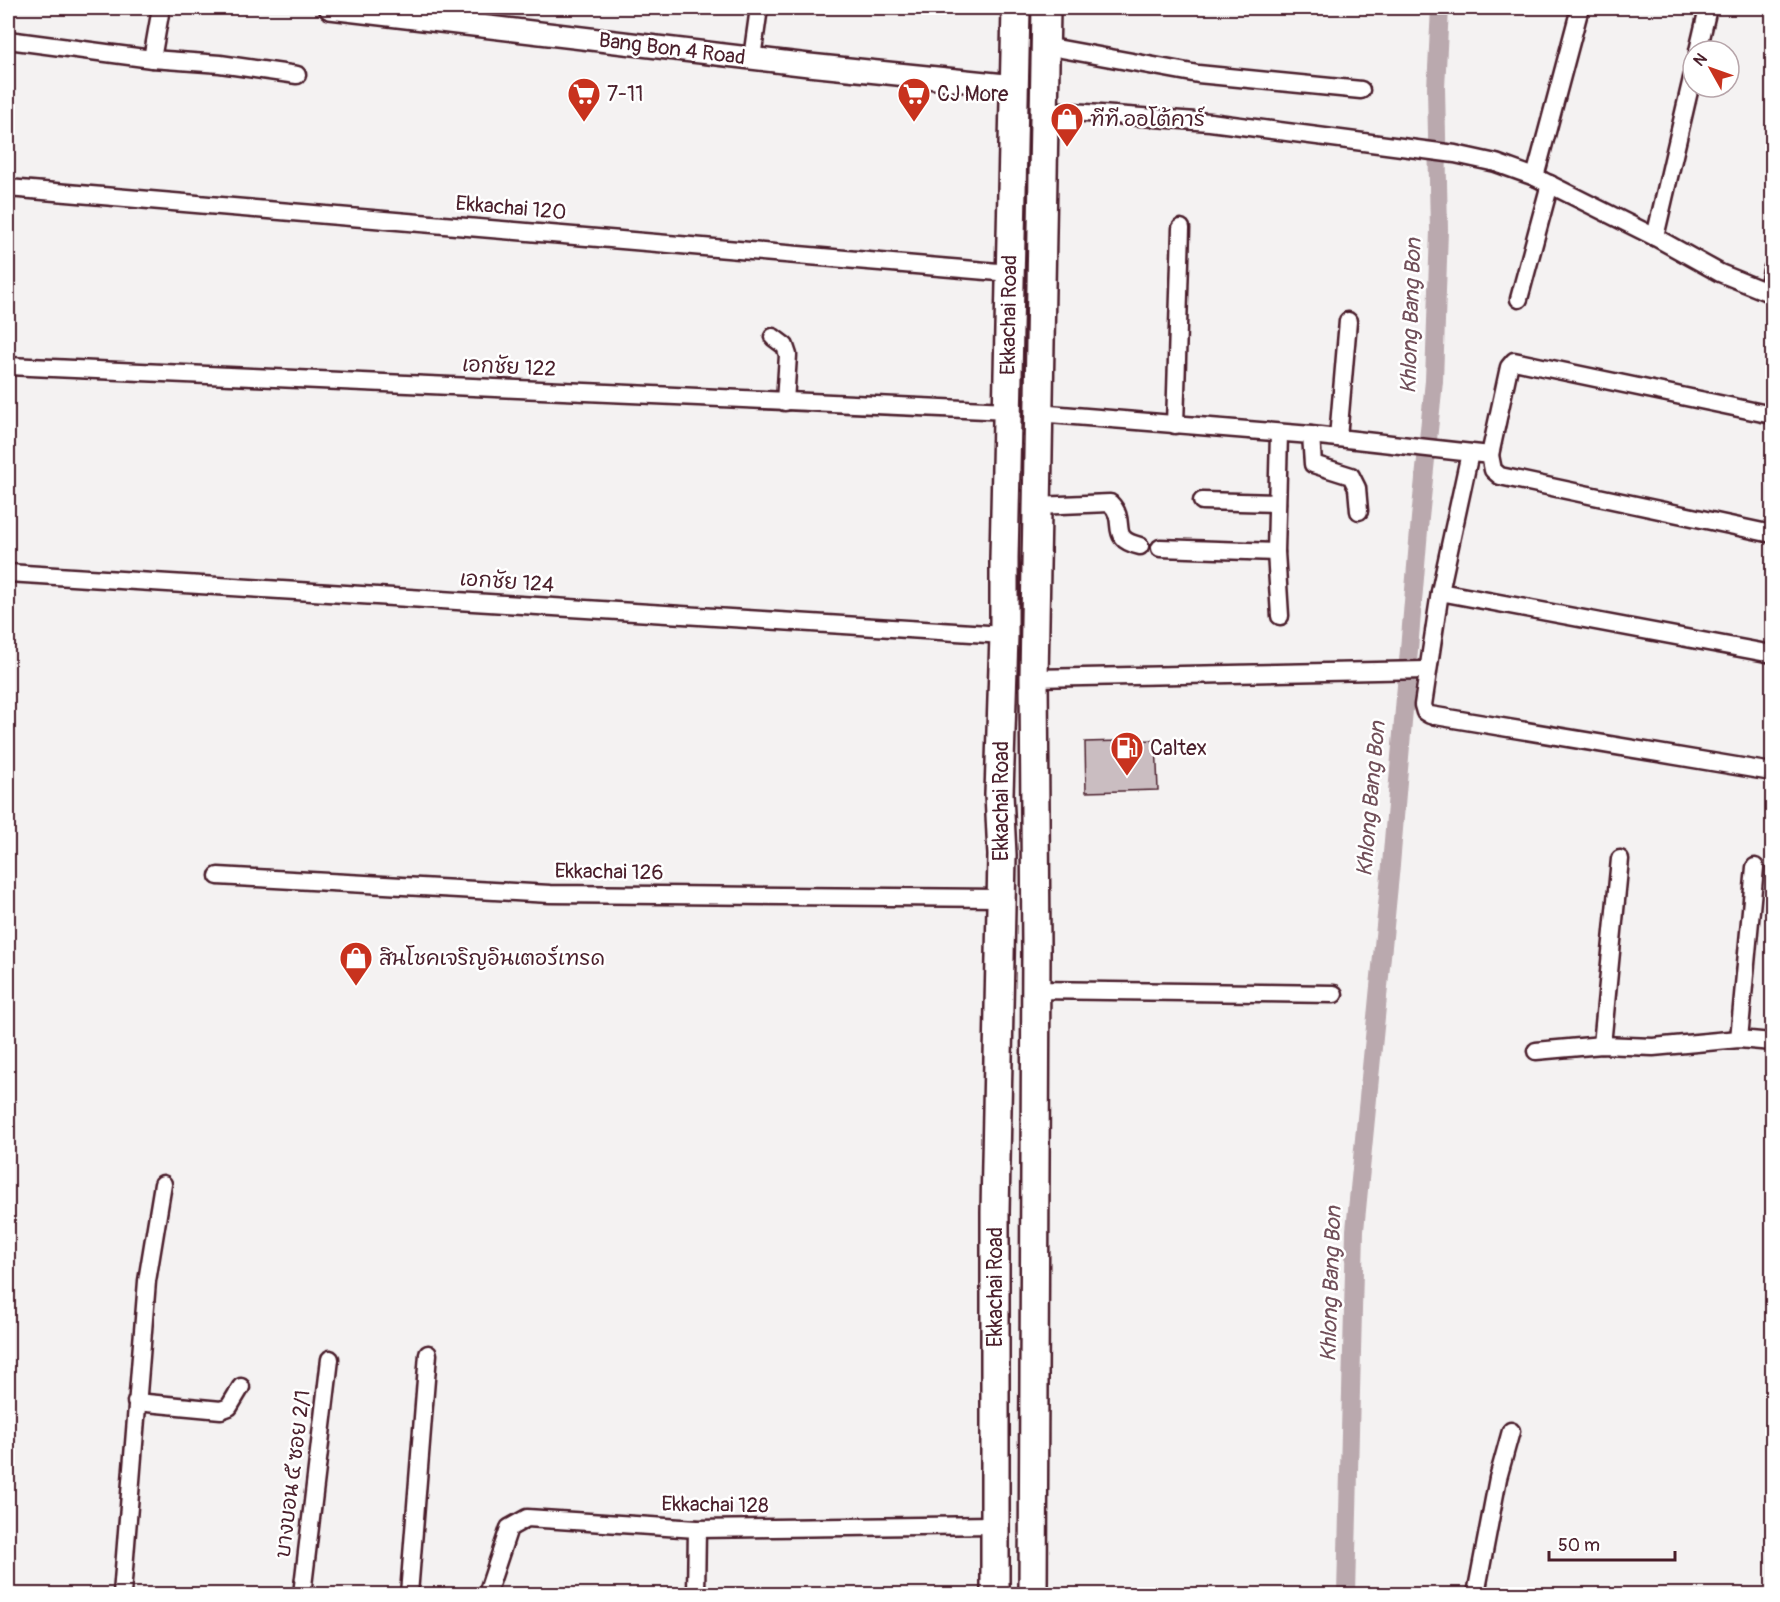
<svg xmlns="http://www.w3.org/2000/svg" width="1780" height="1602" viewBox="0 0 1780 1602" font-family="Pangolin,'Playpen Sans Thai',sans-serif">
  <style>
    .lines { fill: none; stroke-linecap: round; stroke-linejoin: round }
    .canal { stroke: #baa9ae; stroke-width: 18 }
    .building { fill: #cabdc1; stroke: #4a1f2b; stroke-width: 1.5 }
    .minor-casing { stroke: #4a1f2b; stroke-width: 21 }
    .tertiary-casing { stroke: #4a1f2b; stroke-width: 26 }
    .primary-casing { stroke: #4a1f2b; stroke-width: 32 }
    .minor { stroke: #fff; stroke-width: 16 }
    .tertiary { stroke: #fff; stroke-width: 21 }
    .primary { stroke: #fff; stroke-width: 27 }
    .labels { text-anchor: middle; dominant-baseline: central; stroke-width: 5; stroke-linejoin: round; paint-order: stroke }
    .street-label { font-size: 21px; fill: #4a1f2b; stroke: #fff }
    .poi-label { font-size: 21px; fill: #4a1f2b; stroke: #fff; text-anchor: start }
    .water-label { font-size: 22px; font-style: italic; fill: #714f59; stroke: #fff }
  </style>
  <rect width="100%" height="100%" fill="#f4f2f2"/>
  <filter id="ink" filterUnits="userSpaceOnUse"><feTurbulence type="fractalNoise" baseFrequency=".0167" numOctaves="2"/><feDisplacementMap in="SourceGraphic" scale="12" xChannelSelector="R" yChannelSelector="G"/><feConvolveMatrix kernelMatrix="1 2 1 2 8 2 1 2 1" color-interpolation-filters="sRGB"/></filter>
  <g filter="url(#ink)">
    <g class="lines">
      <path class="canal" d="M1346,1594L1355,1230L1391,865L1420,518L1434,381L1439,230L1436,88L1440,8"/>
    </g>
    <path class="building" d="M1156,740L1158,790L1086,792L1085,742Z"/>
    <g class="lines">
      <g class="minor-casing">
        <g id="minor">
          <path d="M8,40L152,59L220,64L297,75"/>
          <path d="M1045,46L1198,74L1361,90"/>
          <path d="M1698,51L1708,8"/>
          <path d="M752,58L759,8"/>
          <path d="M152,59L161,8"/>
          <path d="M1045,110L1210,122L1455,154L1496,163L1535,177L1655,237L1720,273L1772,294"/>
          <path d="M1535,177L1580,8"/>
          <path d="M8,188L1010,273"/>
          <path d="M1655,237L1693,74"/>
          <path d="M1767,292L1772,270"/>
          <path d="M1519,299L1550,184"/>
          <path d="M773,337L785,346L788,355L785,402"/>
          <path d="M8,366L1008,411"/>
          <path d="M1037,413L1311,435L1490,455L1493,470L1500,476L1772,534"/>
          <path d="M1175,425L1181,228"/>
          <path d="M1279,433L1276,552L1280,616"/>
          <path d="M1311,435L1313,464L1351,476L1357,488L1359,511"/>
          <path d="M1338,438L1348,321"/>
          <path d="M1490,455L1509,367L1514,361L1772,415"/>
          <path d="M1202,501L1277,503"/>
          <path d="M1036,506L1110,503C1129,522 1106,538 1140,546"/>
          <path d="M1160,548L1276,552"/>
          <path d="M8,573L1004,635"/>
          <path d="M1440,592L1470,453"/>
          <path d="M1772,654L1440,592L1423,705L1425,712L1430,715L1772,772"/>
          <path d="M1034,678L1427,670"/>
          <path d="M218,876L550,894L1000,898"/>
          <path d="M1035,990L1334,994"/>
          <path d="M1739,1039L1755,867"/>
          <path d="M1602,1045L1620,859"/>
          <path d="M1536,1051L1602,1045L1653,1047L1739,1039L1772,1042"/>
          <path d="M136,1402L221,1410L229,1407L241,1387"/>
          <path d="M122,1594L147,1281L163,1184"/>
          <path d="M302,1594L330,1359"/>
          <path d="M409,1594L428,1354"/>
          <path d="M487,1594L509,1528L527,1518L697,1529L993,1525"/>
          <path d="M696,1594L697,1529"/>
          <path d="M1476,1594L1498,1478L1511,1431"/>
        </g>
      </g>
      <g class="tertiary-casing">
        <path id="tertiary" d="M330,8L809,65L1015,86"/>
      </g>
      <g class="primary-casing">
        <g id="primary">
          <path d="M995,1594V1212L1002,855L999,794L1004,635V558L1016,8"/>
          <path d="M1033,1594L1036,949L1034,678L1046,8"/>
        </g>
      </g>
      <use href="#minor" class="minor"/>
      <use href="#tertiary" class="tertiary"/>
      <use href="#primary" class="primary"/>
    </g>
  </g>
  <defs>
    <g id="supermarket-pin" transform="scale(1.725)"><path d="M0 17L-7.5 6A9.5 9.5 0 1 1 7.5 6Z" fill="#c8321e" stroke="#fff"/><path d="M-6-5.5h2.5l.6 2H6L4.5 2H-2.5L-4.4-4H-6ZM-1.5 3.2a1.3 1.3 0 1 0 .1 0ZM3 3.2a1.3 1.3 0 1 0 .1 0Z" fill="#fff"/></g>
    <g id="shop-pin" transform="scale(1.725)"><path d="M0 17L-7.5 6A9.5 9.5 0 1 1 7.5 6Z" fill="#c8321e" stroke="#fff"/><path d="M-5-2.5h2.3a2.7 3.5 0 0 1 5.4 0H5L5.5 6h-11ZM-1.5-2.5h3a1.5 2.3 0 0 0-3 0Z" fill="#fff"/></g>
    <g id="fuel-pin" transform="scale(1.725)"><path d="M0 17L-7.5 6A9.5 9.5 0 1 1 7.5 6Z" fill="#c8321e" stroke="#fff"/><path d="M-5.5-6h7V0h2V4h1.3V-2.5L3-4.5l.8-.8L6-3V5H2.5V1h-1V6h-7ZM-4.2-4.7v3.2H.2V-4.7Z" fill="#fff"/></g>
  </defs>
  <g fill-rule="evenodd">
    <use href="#supermarket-pin" x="584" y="94"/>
    <use href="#supermarket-pin" x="914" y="94"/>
    <use href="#shop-pin" x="1067" y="119"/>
    <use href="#fuel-pin" x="1127" y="748"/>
    <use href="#shop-pin" x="356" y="958"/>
  </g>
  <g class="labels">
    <g class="street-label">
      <text transform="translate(672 49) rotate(7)">Bang Bon 4 Road</text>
      <text transform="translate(511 208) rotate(5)">Ekkachai 120</text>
      <text transform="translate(1009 315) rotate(-89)">Ekkachai Road</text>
      <text transform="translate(509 367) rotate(3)">เอกชัย 122</text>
      <text transform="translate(507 582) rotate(4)">เอกชัย 124</text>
      <text transform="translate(1001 801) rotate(-90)">Ekkachai Road</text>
      <text transform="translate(609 872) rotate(1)">Ekkachai 126</text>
      <text transform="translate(995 1287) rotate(-90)">Ekkachai Road</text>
      <text transform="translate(293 1474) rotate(-83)">บางบอน ๕ ซอย 2/1</text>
      <text transform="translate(715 1505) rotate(1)">Ekkachai 128</text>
    </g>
    <g class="poi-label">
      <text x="607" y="94">7-11</text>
      <text x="937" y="94">CJ More</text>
      <text x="1090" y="119">ทีที ออโต้คาร์</text>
      <text x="1150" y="748">Caltex</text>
      <text x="379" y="958">สินโชคเจริญอินเตอร์เทรด</text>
    </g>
    <g class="water-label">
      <text transform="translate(1411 316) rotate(-88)">Khlong Bang Bon</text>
      <text transform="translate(1371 799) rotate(-85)">Khlong Bang Bon</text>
      <text transform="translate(1331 1284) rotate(-88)">Khlong Bang Bon</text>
    </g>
  </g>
  <rect width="1780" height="1602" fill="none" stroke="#fff" stroke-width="30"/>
  <rect x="15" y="15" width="1750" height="1572" fill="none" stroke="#4a1f2b" stroke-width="2" filter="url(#ink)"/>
  <g transform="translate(1711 69) rotate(310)"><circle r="28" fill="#ffffff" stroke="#b7a5aa" stroke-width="1.5"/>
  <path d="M0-4.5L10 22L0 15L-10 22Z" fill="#c8321e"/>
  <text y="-9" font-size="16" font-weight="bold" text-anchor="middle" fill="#4a1f2b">N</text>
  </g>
  <path d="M1549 1551v9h126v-9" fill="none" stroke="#4a1f2b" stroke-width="3"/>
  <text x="1558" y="1551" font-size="18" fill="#4a1f2b" stroke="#ffffff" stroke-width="4.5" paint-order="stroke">50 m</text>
</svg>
